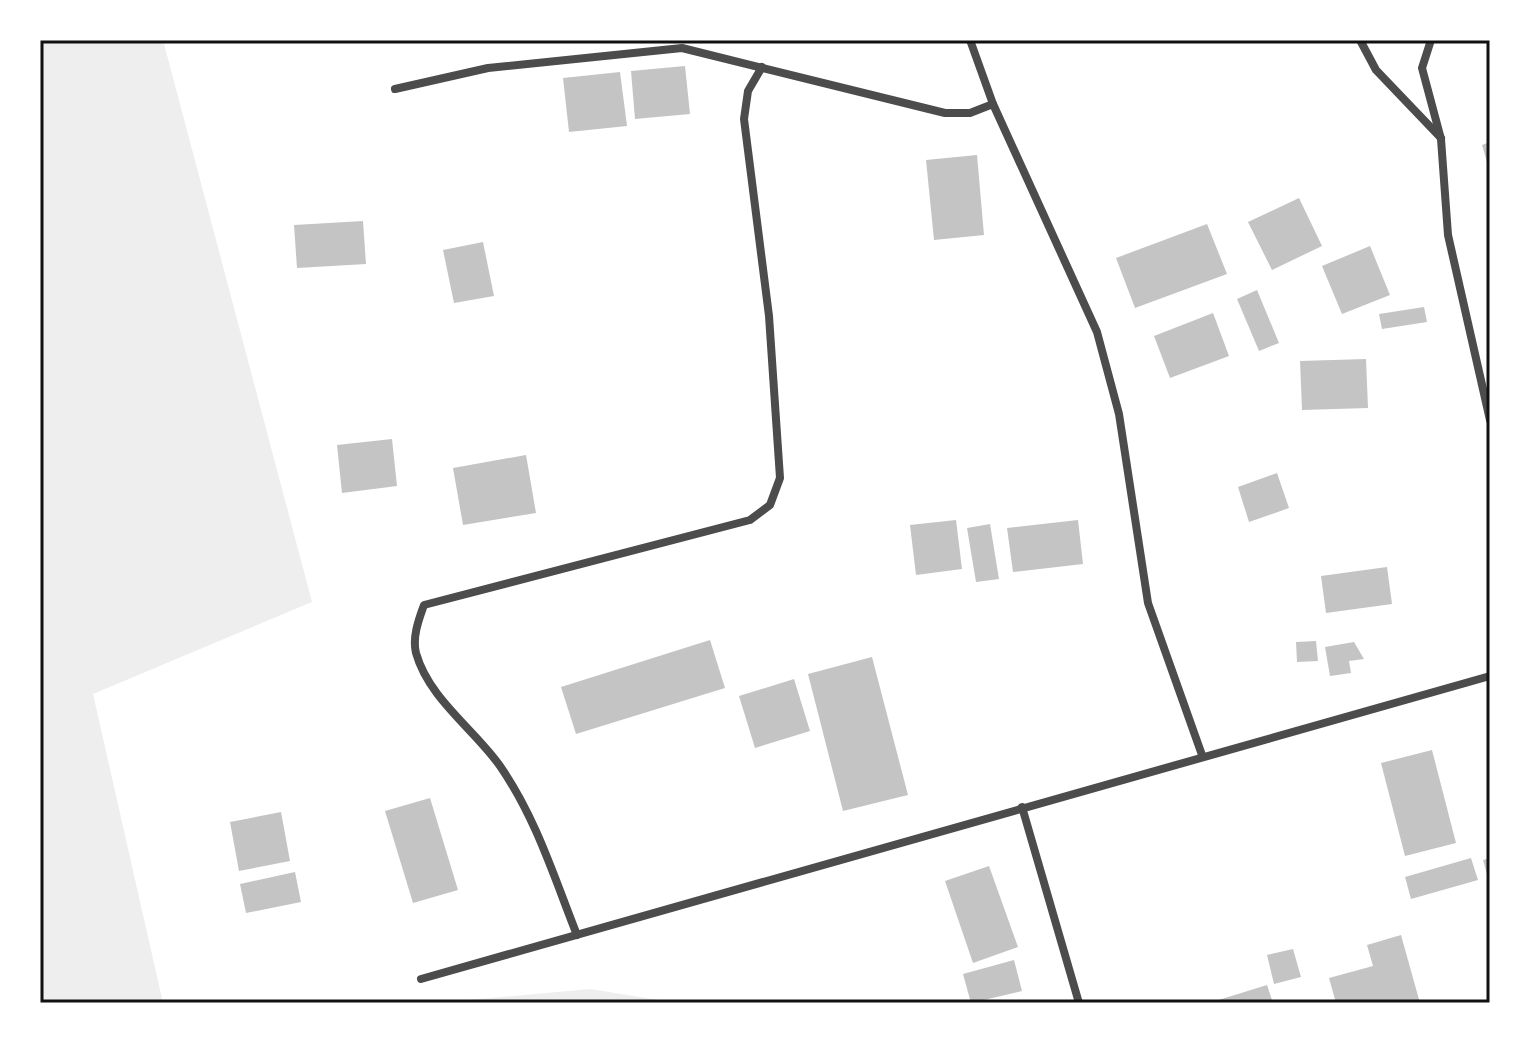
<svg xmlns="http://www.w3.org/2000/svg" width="1530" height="1043" viewBox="0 0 1530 1043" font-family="'Public Sans',sans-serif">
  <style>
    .green { fill: #eee }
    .building { fill: #c4c4c4 }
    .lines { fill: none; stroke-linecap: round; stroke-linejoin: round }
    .minor { stroke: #4c4c4c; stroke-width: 8 }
    .neatline { fill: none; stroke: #111; stroke-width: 3 }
  </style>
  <rect width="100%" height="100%" fill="#fff"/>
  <g class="green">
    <path d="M40,40H163L312,602L93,694L163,1003H40Z"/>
    <path d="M590,989L677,1003H435Z"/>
  </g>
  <g class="building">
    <path d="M685,66L690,114L635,119L631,71Z"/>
    <path d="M620,72L627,126L569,132L563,78Z"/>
    <path d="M1490,142V168L1489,169L1482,145Z"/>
    <path d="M977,155L984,235L934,240L926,160Z"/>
    <path d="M1299,198L1322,246L1272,270L1248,222Z"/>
    <path d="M363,221L366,264L297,268L294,225Z"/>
    <path d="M1207,224L1227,274L1135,308L1116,258Z"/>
    <path d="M483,242L494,296L454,303L443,250Z"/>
    <path d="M1370,246L1390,295L1342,314L1322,266Z"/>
    <path d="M1257,290L1279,343L1259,351L1237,299Z"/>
    <path d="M1424,307L1427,322L1382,329L1379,314Z"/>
    <path d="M1213,313L1229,356L1170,378L1154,336Z"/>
    <path d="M1366,359L1368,408L1302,410L1300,361Z"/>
    <path d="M392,439L397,486L342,493L337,445Z"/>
    <path d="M526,455L536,513L463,525L453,468Z"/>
    <path d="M1277,473L1289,508L1249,522L1238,487Z"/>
    <path d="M956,520L962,569L916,575L910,525Z"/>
    <path d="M1078,520L1083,564L1013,572L1007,528Z"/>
    <path d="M990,524L999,579L976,582L967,528Z"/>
    <path d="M1387,567L1392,604L1326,613L1321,576Z"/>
    <path d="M710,640L725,688L576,734L561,687Z"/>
    <path d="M1316,641L1318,661L1297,662L1296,642Z"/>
    <path d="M1354,642L1364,659L1349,661L1351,673L1330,676L1325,647Z"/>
    <path d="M872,657L908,795L843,811L808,674Z"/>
    <path d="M794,679L810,731L755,748L739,696Z"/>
    <path d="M1432,750L1456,843L1405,856L1381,763Z"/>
    <path d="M430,798L458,890L413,903L385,811Z"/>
    <path d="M281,812L290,861L239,871L230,822Z"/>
    <path d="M1471,858L1478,880L1411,899L1405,877Z"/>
    <path d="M1490,858V881H1489L1483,860Z"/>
    <path d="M989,866L1018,947L973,963L945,881Z"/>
    <path d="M295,872L301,902L246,913L240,884Z"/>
    <path d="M1401,935L1420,1003H1336L1329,978L1373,966L1367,945Z"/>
    <path d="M1293,949L1301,977L1274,984L1267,955Z"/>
    <path d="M1014,960L1022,991L971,1003L963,974Z"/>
    <path d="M1267,985L1273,1003H1212V1002Z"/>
  </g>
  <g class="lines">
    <g class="minor">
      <path d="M970,40L993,104L1097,332L1119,414L1148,603L1202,755"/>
      <path d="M1360,40L1376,70L1441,138"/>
      <path d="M1431,40L1422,68L1441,139L1448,235L1490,420"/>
      <path d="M395,89L488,68L682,48L945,113H970L993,104"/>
      <path d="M1022,807L1079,1003"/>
      <path d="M577,935C554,877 536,818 500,766C474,729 429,699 416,653C412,637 419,619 424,605L750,520L770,505L780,478L769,316L744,119L748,91L762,67"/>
      <path d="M421,979L1490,676"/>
    </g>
  </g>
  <rect width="1530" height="1043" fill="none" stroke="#ffffff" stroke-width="84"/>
  <rect x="42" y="42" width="1446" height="959" class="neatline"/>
</svg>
